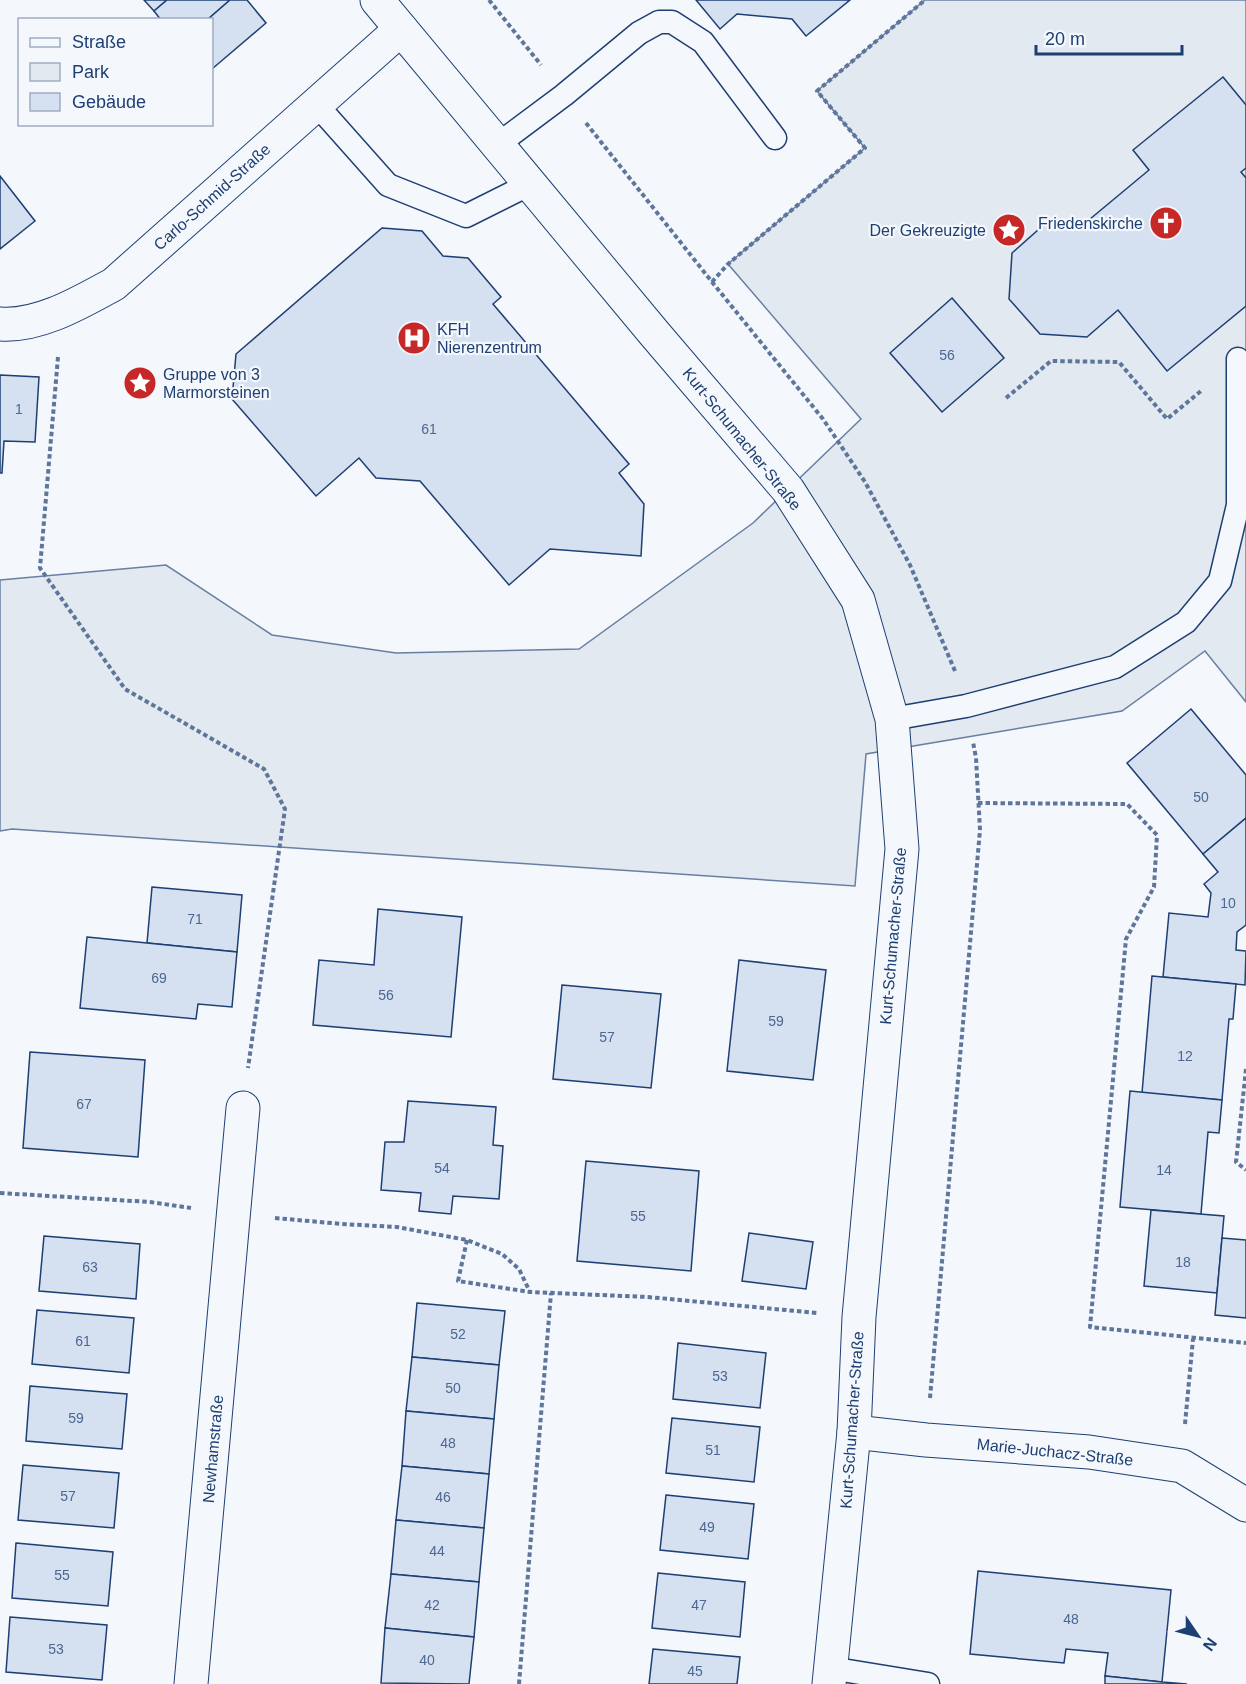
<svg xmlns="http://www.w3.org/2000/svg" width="1246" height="1684" viewBox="0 0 1246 1684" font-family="Arial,sans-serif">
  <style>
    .green { fill: #e3e9f0; stroke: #687fa3; stroke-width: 1.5 }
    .building { fill: #d5e0f0; stroke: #1d3f73; stroke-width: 1.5 }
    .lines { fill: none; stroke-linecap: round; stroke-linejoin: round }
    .service-casing { stroke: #1d3f73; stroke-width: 25 }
    .minor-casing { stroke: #1d3f73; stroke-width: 35 }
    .path { stroke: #5e769c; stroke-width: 4; stroke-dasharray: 4.5 3; stroke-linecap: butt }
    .service { stroke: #f4f7fb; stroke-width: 22 }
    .minor { stroke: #f4f7fb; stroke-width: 33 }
    .labels { text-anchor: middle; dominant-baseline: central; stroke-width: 4.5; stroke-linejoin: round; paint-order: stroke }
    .number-label { font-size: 14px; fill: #4b6792 }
    .street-label { font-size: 16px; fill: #1d3f73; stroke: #f4f7fb }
    .poi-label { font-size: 16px; fill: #1d3f73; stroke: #f4f7fb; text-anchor: end }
  </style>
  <rect width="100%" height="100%" fill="#f4f7fb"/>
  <path class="green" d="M925,0H1246V702L1205,651L1122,711L866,754L855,886L12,829L0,831V580L166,565L272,635L396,653L579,649L753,523L861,419L728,264L865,148L817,91Z"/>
  <g class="building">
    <path d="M144,0H167L154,11Z"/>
    <path d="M167,0H230L207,20H161L154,11Z"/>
    <path d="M230,0H247L266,23L212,69V20H207Z"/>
    <path d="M696,0H850L806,36L792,19L737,14L720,29Z"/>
    <path d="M1223,77L1246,105V168L1241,172L1246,178V306L1167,371L1118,310L1087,337L1040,334L1009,299L1012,253L1047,222L1084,224L1149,170L1133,150Z"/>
    <path d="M0,176L35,221L0,249Z"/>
    <path d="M382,228L422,231L443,256L468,258L501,297L493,304L629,464L619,473L644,504L641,556L550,549L509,585L420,481L376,478L359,458L316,496L232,399L236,354Z"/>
    <path d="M952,298L1004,358L942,412L890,353Z"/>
    <path d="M0,375L39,377L35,442L4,441L2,473H0Z"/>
    <path d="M1191,709L1246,775V818L1203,854L1127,763Z"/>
    <path d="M1246,818V925L1237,932L1236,950L1246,951L1245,985L1163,977L1169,913L1208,917L1211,893L1204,884L1218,872L1203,854Z"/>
    <path d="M152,887L242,895L237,952L147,943Z"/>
    <path d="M378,909L462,917L451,1037L313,1025L319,960L374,965Z"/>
    <path d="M87,937L237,952L232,1007L198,1004L196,1019L80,1008Z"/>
    <path d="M739,960L826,970L813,1080L727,1071Z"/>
    <path d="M1152,976L1236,984L1233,1019H1229L1222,1100L1142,1093Z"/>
    <path d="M562,985L661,994L651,1088L553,1079Z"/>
    <path d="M30,1052L145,1060L138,1157L23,1148Z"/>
    <path d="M1130,1091L1222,1100L1219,1133L1208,1132L1201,1214L1120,1207Z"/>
    <path d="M408,1101L496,1107L493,1145L503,1146L499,1199L453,1196L451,1214L419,1211L421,1193L381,1190L385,1142H404Z"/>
    <path d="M586,1161L699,1171L691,1271L577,1261Z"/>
    <path d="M1151,1210L1224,1216L1217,1293L1144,1286Z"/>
    <path d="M749,1233L813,1242L806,1289L742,1281Z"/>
    <path d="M44,1236L140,1244L136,1299L39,1291Z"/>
    <path d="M1222,1238L1246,1240V1318L1215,1315Z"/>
    <path d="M417,1303L505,1311L499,1365L412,1357Z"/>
    <path d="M37,1310L134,1318L129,1373L32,1364Z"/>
    <path d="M678,1343L766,1353L760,1408L673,1399Z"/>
    <path d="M412,1357L499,1365L494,1419L406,1411Z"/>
    <path d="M30,1386L127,1394L122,1449L26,1441Z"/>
    <path d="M406,1411L494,1419L489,1474L402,1466Z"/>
    <path d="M672,1418L760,1427L754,1482L666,1473Z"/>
    <path d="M23,1465L119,1473L114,1528L18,1520Z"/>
    <path d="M402,1466L489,1474L484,1528L396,1520Z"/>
    <path d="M666,1495L754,1504L748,1559L660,1550Z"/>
    <path d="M396,1520L484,1528L479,1582L391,1574Z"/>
    <path d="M16,1543L113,1552L108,1606L12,1598Z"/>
    <path d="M978,1571L1171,1590L1162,1682L1105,1676L1108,1653L1066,1649L1064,1663L970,1654Z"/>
    <path d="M658,1573L745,1582L740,1637L652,1628Z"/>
    <path d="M391,1574L479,1582L474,1637L385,1628Z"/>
    <path d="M10,1617L107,1625L102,1680L6,1672Z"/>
    <path d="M385,1628L474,1637L469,1684L381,1683Z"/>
    <path d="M653,1649L740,1657L737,1684H649Z"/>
    <path d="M1105,1676L1162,1682L1187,1684H1105Z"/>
  </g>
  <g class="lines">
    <g class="service-casing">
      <g id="service">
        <path d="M316,104L388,185L466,216L530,184"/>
        <path d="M497,145L564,95L639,33L659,22H672L703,42L775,138"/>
        <path d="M892,719L966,706L1115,667L1186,622L1220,581L1238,505V359"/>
        <path d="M830,1668L928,1684"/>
      </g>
    </g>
    <g class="minor-casing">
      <g id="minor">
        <path d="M377,0L654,333L788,490L858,600L892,719L902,849L859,1317L854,1432L829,1684"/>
        <path d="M0,324C39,327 81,302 114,284L401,29"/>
        <path d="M854,1432L926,1440L1089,1452L1182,1466L1246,1505"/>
        <path d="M191,1684L243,1108"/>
      </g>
    </g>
    <g class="path">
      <path d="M489,0L541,65"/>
      <path d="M586,123L712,282L823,419L865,482L910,565L955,671"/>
      <path d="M712,282L728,264L865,148L817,91L925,0"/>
      <path d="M58,357L40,568L125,689L264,769L285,809L248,1068"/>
      <path d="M1006,398L1051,361L1119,362L1167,419L1201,391"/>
      <path d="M978,803L1127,804L1157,835L1154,887L1126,939L1090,1327L1246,1343"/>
      <path d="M1246,1069L1236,1162L1246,1170"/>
      <path d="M0,1193L150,1202L191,1208"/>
      <path d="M275,1218L342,1224L397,1227L467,1240L502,1254L519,1269L530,1292"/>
      <path d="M467,1240L458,1281L530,1292L648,1297L817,1313"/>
      <path d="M930,1398L980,830L976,758L973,742"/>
      <path d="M1185,1424L1193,1339"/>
      <path d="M519,1684L551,1293"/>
    </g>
    <use href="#service" class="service"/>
    <use href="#minor" class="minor"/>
  </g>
  <defs>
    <g id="church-disc" transform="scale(1.725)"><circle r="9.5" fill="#c62828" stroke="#f4f7fb"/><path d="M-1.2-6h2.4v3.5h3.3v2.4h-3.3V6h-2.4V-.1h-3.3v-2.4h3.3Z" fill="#fff"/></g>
    <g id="sight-disc" transform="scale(1.725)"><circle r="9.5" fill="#c62828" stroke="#f4f7fb"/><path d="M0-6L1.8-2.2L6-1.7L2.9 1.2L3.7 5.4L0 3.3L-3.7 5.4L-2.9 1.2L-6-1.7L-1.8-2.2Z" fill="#fff"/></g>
    <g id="hospital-disc" transform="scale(1.725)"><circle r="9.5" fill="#c62828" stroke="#f4f7fb"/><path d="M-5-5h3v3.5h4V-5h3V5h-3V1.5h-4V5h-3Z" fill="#fff"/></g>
  </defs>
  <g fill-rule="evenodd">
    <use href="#church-disc" x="1166" y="223"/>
    <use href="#sight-disc" x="1009" y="230"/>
    <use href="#hospital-disc" x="414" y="338"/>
    <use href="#sight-disc" x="140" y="383"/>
  </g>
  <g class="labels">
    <g class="number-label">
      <text x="947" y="355">56</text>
      <text x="19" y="409">1</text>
      <text x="429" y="429">61</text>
      <text x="1201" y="797">50</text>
      <text x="1228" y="903">10</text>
      <text x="195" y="919">71</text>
      <text x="159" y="978">69</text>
      <text x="386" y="995">56</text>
      <text x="776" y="1021">59</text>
      <text x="607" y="1037">57</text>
      <text x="1185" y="1056">12</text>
      <text x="84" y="1104">67</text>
      <text x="442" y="1168">54</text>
      <text x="1164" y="1170">14</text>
      <text x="638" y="1216">55</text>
      <text x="1183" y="1262">18</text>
      <text x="90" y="1267">63</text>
      <text x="458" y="1334">52</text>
      <text x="83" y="1341">61</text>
      <text x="720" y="1376">53</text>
      <text x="453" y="1388">50</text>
      <text x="76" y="1418">59</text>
      <text x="448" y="1443">48</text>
      <text x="713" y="1450">51</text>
      <text x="68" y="1496">57</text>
      <text x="443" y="1497">46</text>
      <text x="707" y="1527">49</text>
      <text x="437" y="1551">44</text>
      <text x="62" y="1575">55</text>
      <text x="432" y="1605">42</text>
      <text x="699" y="1605">47</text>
      <text x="1071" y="1619">48</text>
      <text x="56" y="1649">53</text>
      <text x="427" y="1660">40</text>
      <text x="695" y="1671">45</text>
    </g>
    <g class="street-label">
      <text transform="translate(212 197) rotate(-42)">Carlo-Schmid-Straße</text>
      <text transform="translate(742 439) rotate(51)">Kurt-Schumacher-Straße</text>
      <text transform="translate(893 936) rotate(-85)">Kurt-Schumacher-Straße</text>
      <text transform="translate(852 1420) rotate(-86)">Kurt-Schumacher-Straße</text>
      <text transform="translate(213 1449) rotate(-85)">Newhamstraße</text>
      <text transform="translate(1055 1452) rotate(6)">Marie-Juchacz-Straße</text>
    </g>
    <g class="poi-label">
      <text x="1143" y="223">Friedenskirche</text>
      <text x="986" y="230">Der Gekreuzigte</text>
      <text x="437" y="329" text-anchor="start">KFH<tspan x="437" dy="18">Nierenzentrum</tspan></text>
      <text x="163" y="374" text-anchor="start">Gruppe von 3<tspan x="163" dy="18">Marmorsteinen</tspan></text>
    </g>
  </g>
  <rect x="18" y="18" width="195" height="108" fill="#f4f7fb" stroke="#9eadc5" stroke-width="1.5"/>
  <rect x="30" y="38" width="30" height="9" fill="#f4f7fb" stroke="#9eadc5" stroke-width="1.5"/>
  <text x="72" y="48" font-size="18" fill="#1d3f73">Straße</text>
  <rect x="30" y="63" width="30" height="18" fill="#e3e9f0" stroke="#9eadc5" stroke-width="1.5"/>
  <text x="72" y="78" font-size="18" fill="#1d3f73">Park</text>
  <rect x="30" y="93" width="30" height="18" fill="#d5e0f0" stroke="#9eadc5" stroke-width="1.5"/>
  <text x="72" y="108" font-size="18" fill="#1d3f73">Gebäude</text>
  <g transform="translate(1198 1636) rotate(125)" stroke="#f4f7fb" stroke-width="4.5" paint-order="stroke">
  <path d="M0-4.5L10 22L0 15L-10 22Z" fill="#1d3f73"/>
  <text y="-9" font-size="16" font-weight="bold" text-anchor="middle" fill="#1d3f73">N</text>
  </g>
  <path d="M1036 45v9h146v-9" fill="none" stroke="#1d3f73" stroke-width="3"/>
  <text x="1045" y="45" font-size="18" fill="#1d3f73" stroke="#f4f7fb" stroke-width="4.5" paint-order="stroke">20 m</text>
</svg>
